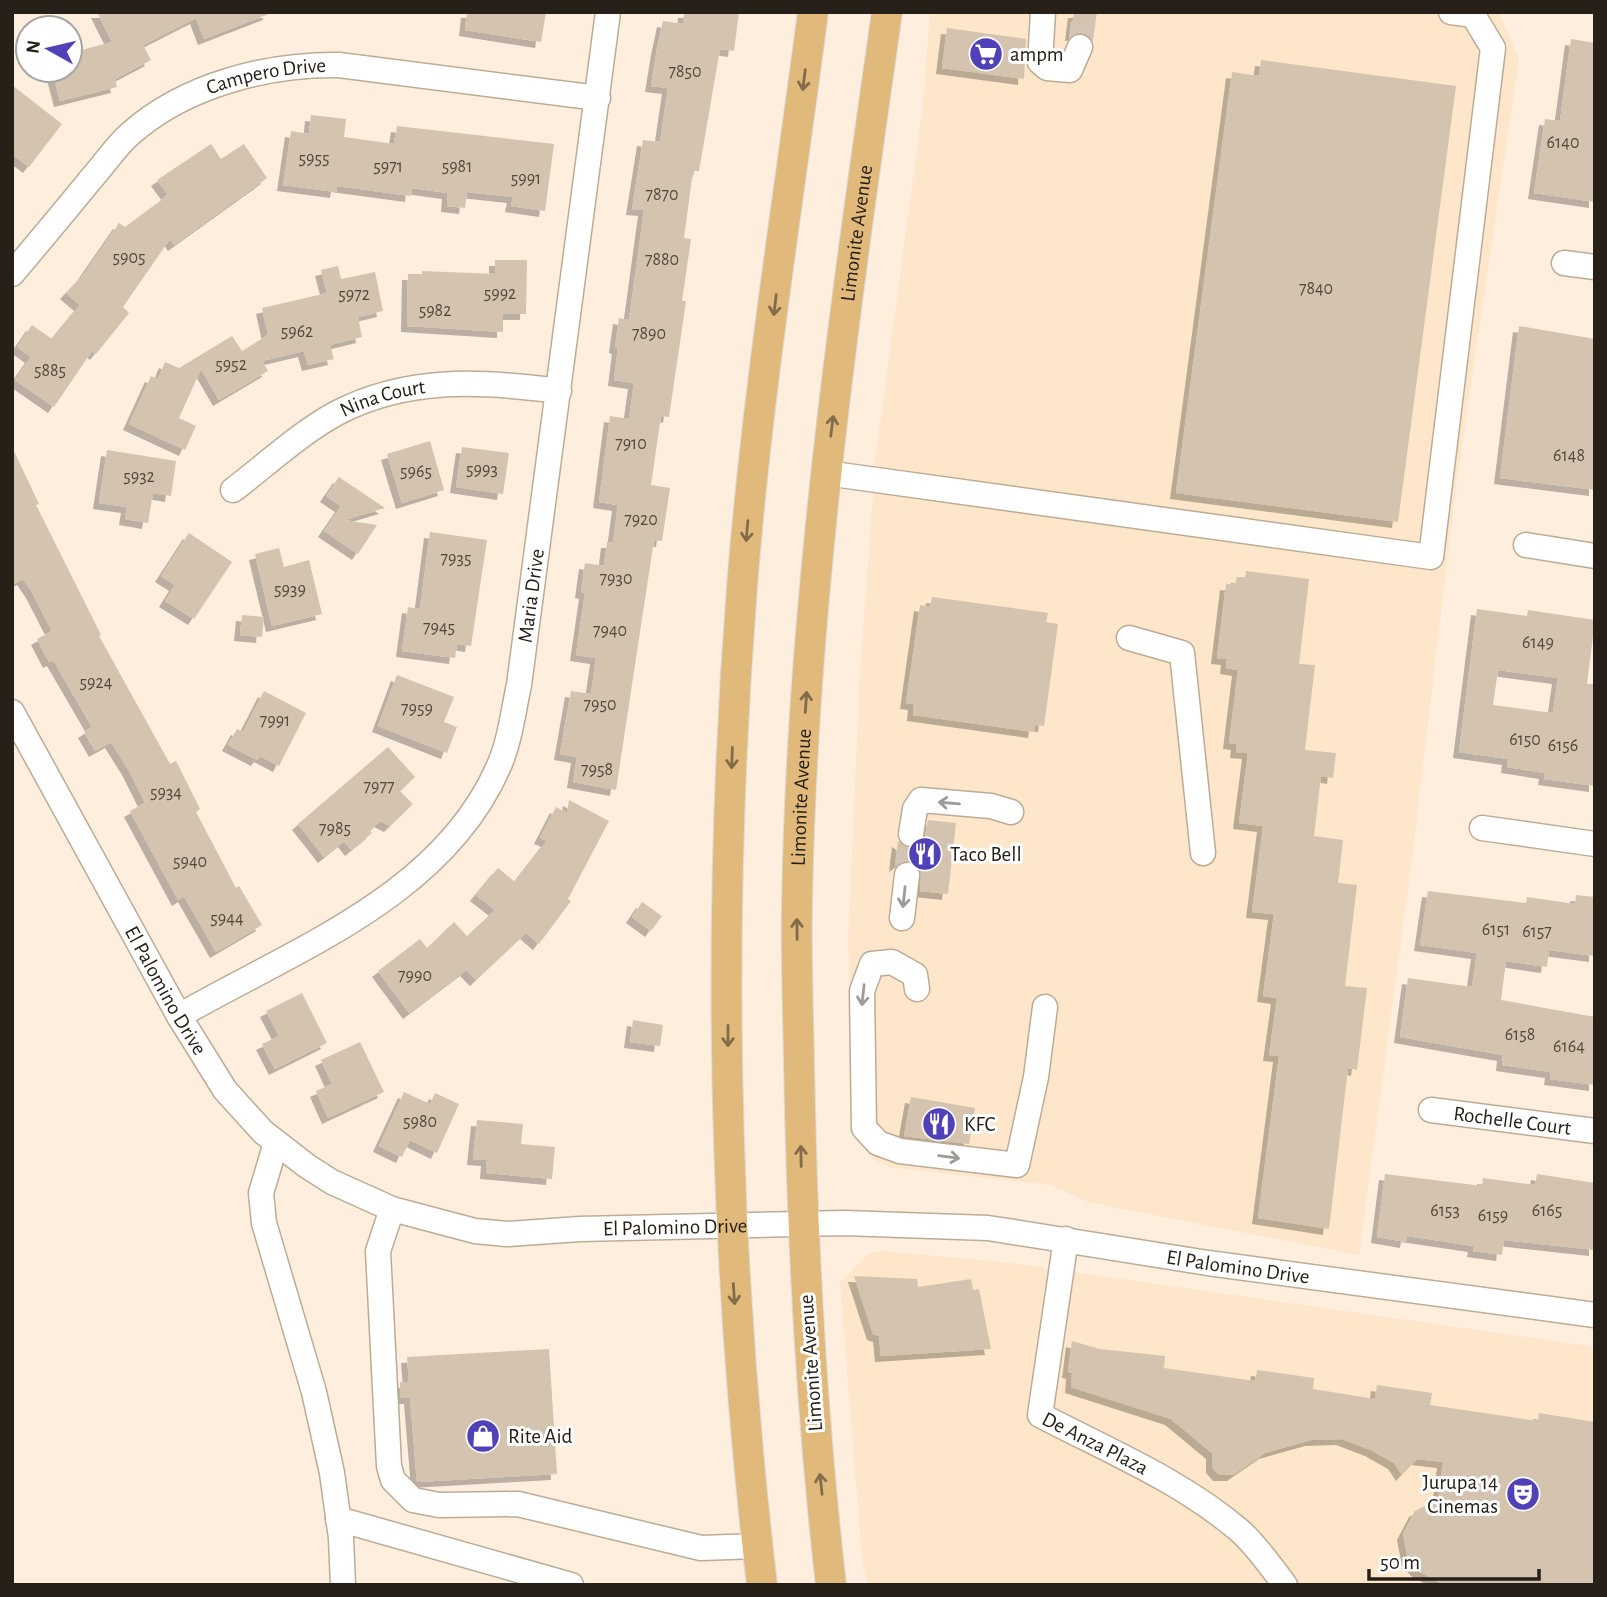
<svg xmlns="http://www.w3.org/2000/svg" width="1607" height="1597" viewBox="0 0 1607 1597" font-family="'Alegreya Sans',sans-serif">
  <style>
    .built { fill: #fde6c9 }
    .building { fill: #d4c3ae; fill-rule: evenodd; filter: url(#shadow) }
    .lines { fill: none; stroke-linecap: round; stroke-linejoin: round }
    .minor-tunnel { stroke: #d2c5b6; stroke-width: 24; stroke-dasharray: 24 12; stroke-linecap: butt }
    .minor-casing { stroke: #bcac97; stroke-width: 27 }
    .major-casing { stroke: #dcdbda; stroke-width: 32 }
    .minor { stroke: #fff; stroke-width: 24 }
    .major { stroke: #e0b97b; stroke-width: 30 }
    .oneway { stroke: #836c4a }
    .oneway2 { stroke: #9d9b97 }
    .labels { text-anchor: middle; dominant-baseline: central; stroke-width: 6; stroke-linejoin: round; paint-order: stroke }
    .number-label { font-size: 18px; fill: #52493e }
    .poi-label { font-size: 21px; fill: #262018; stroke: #fff; text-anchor: start }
    .street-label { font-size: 21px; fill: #262018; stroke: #fff }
  </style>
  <defs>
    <filter id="shadow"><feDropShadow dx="-6" dy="6" stdDeviation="0" flood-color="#0004"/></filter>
  </defs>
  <rect width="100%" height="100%" fill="#fdeedd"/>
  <g class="built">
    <path d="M930,12H1499L1519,59L1456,485L1411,866L1359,1255L1088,1202L1051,1185L889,1167L873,1159L856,1139L848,942L860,674L876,454L923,105Z"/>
    <path d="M880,1251L1003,1262L1595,1347V1585H868L862,1559L840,1282L868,1254Z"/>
  </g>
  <g class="building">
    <path d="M97,12H269V14L204,39L196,18L143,45L151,60L115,79L117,87L60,101L52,70H70V53L112,42Z"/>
    <path d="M467,12H546L541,42L465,30Z"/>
    <path d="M684,12H739L734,51L720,49L699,171H693L684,238L691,239L682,301H686L669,417L661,416L651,485L670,488L662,541L654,540L616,790L573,782L577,757L560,754L571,691L591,694L596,658L576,655L585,593L581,592L585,563L604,566L607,542H613L618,505L599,502L610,416L629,419L634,383L614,380L618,348L615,347L619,318L629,320L644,210L632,209L643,140L660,142L668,88L651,86L657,49L663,21L683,24Z"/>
    <path d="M1074,12H1097L1093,40L1085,33L1071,35Z"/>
    <path d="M947,28L1026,39L1024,79L942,68Z"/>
    <path d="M1571,39L1595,43V202L1534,193L1545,119L1560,121Z"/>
    <path d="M1261,60L1456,86L1398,522L1176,493L1232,72L1259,76Z"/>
    <path d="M12,85L62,124L29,167L12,154Z"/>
    <path d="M311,115L346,119L344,137L394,144L397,126L554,144L545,211L511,206L513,197L467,192L465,208L447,206L448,193L412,188L411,196L337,186L336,192L283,185L291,131L309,134Z"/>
    <path d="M211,144L221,159L244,144L267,178L174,245L170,239L123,307L129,313L96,354L92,351L54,407L15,380L31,357L17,347L32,325L52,339L80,305L66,293L83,275L119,223L125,227L168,195L157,180Z"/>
    <path d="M495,260H527L526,314H503V332L407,326L408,274H422V271L495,274Z"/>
    <path d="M338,266L341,279L375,272L383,311L358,317L362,337L330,345L334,359L308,365L304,351L262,361L268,371L219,400L201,369L179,418L196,426L185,450L129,424L151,376L158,379L165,362L179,368L232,336L242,351L268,335L262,308L327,293L321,270Z"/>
    <path d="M1519,326L1595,339V490L1500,478Z"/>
    <path d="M430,441L444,490L402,503L387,454Z"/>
    <path d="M12,447L39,504L36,505L101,635L99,636L170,764L176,761L200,809L196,812L236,888L239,886L262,925L216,952L184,896L178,900L130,811L145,803L128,769L111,742L95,751L84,732L92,727L53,660L49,662L37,639L52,631L32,592L23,579L12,585Z"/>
    <path d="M462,447L509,453L503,494L456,487Z"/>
    <path d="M107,450L176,461L171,496L153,493L148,523L125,519L127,507L99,503Z"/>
    <path d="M339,477L385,508L344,520L377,525L358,554L324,531L341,506L326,496Z"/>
    <path d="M430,532L487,540L471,646L457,644L455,658L402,651L408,607L420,609Z"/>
    <path d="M189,533L232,562L194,619L165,601L175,585L161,576Z"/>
    <path d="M279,548L284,567L309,560L322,614L272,626L255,554Z"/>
    <path d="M1246,571L1309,579L1299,664L1315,665L1305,750L1336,753L1333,778L1321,776L1314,836L1343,840L1338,883L1357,885L1345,986L1367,988L1357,1070L1348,1068L1329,1229L1258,1218L1279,1056L1269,1055L1277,998L1263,996L1274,914L1252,912L1263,826L1239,823L1248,753L1236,752L1237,744L1229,743L1238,670L1226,668L1227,659L1217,658L1226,584L1235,585L1237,577L1245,578Z"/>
    <path d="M932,597L1048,613L1046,622L1058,624L1044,726L1035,725L1034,732L913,715L914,704L906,703L920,605L930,607Z"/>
    <path d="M1477,609L1527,616L1528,610L1595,620L1587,684H1595V786L1544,779L1545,773L1507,767L1508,759L1459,752ZM1498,670L1558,678L1553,713L1493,705Z"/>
    <path d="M242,615L264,617L262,637L240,635Z"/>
    <path d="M397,675L454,697L444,722L457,727L447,753L378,726Z"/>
    <path d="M264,691L306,713L279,766L260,756L257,760L228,745L237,729L243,732Z"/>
    <path d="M388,747L415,777L400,791L413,804L390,826L380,821L370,831L372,833L351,850L344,841L324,857L298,824Z"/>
    <path d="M569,800L609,821L568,899L571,901L539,944L526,933L476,980L466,970L409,1013L378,971L420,939L427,948L454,922L467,936L495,910L476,895L498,868L515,882L547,841L540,838L556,807L567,813Z"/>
    <path d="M928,820L956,823L948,894L920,891L921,870L915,863L902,861L895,866L898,841L908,848H917L925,837Z"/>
    <path d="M1428,891L1526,903L1527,897L1575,904L1576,895L1595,897V956L1549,950L1547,967L1506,961L1501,1000L1595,1017V1085L1550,1079L1551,1072L1502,1065L1503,1055L1400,1037L1408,978L1472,987L1477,953L1420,945Z"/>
    <path d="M642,902L662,916L651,931L632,917Z"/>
    <path d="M302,993L327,1043L275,1069L262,1044L279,1036L266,1011Z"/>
    <path d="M633,1020L663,1025L660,1046L630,1042Z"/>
    <path d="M360,1042L384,1092L328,1118L316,1091L332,1084L321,1060Z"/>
    <path d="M404,1092L430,1104L435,1093L459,1104L437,1153L410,1140L402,1157L379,1146Z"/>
    <path d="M911,1097L975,1108L969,1144L904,1136Z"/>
    <path d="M477,1120L523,1124L521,1144L555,1147L552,1179L486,1173L487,1160L473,1159Z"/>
    <path d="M1385,1174L1482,1186L1483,1178L1535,1185L1537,1174L1595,1183V1250L1504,1240L1502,1255L1473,1251L1474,1246L1407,1236L1406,1242L1377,1237Z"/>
    <path d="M854,1276L917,1279L918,1287L971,1279L973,1290L979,1289L991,1349L881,1356L879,1336L873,1334Z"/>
    <path d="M1072,1341L1100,1349L1165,1356L1164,1368L1255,1381L1257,1370L1314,1378L1313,1389L1375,1399L1377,1385L1432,1393L1430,1405L1538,1421L1539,1413L1595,1422V1585H1445L1418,1571L1408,1560L1403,1534L1415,1511L1438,1499L1443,1462L1417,1459L1402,1475L1394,1463L1371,1450L1342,1439L1311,1440L1265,1453L1233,1475H1219L1212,1467V1453L1171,1419L1071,1387L1072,1373L1068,1372Z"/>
    <path d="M549,1349L557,1474L417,1482L410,1398H400V1382H409L407,1357Z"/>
  </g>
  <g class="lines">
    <g class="minor-tunnel">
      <path d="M1080,47L1084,12"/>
      <path d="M907,875L911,834"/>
    </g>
    <g class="minor-casing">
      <g id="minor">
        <path d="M1043,12L1040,62L1047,68L1070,70L1080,47"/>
        <path d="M1564,263L1595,267"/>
        <path id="s1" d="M12,274C39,242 65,211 91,179C104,165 115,147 130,134C185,85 267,64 339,65L598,98"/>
        <path d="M826,473L1431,557L1493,48L1473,15L1451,12"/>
        <path id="s2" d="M233,490C266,465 300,433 337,413C408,376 482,381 559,391"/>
        <path d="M1526,545L1595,556"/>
        <path d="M1129,638L1182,653L1203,853"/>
        <path id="s3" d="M12,712L179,1016L225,1090L263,1132L307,1166L332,1182L392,1209L475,1231L507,1234L580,1229L844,1223L988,1228L1208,1263L1595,1315"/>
        <path d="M1482,828L1595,844"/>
        <path d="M911,834L915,809L921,800L991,806L1011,812"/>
        <path d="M902,918L907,875"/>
        <path d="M917,989L915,975L892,962L872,964L862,991L864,1128L878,1143L900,1151L1017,1165L1036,1077L1045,1007"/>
        <path id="s4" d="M179,1016C293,950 441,897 498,768C510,742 513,712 519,685L608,12"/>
        <path id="s5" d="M1431,1110L1595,1131"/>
        <path d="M276,1143L261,1193L264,1223L314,1392L332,1473L341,1538L343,1585"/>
        <path d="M392,1209L378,1251L389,1466L393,1480L413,1500L439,1505L518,1504L701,1548L757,1546"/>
        <path id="s6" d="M1066,1239L1040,1415C1107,1450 1182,1481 1240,1531C1257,1546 1271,1567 1285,1585"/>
        <path d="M338,1519L571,1585"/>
      </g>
    </g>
    <g class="major-casing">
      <g id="major">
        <path d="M762,1585C723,1254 716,919 742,587C757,395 788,203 813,12"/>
        <path id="s7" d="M831,1585C811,1411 802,1238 799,1062C798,1010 796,957 797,904C802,605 845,307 887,12"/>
      </g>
    </g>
    <use href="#minor" class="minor"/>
    <use href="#major" class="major"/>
  </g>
  <defs><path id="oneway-shaft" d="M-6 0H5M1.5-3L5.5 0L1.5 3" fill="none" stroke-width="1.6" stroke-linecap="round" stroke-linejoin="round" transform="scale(1.75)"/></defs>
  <g class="oneway">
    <use href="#oneway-shaft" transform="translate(804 80) rotate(97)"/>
    <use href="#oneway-shaft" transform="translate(775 305) rotate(97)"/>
    <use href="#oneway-shaft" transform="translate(832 426) rotate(-83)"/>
    <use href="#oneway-shaft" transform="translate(747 531) rotate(95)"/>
    <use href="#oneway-shaft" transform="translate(806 702) rotate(-86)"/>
    <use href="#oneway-shaft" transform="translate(732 758) rotate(92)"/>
    <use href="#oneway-shaft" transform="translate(797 929) rotate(-91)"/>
    <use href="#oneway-shaft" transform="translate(728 1036) rotate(90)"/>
    <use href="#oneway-shaft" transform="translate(801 1156) rotate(-91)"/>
    <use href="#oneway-shaft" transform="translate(734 1294) rotate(86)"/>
    <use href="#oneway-shaft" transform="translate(821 1484) rotate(-96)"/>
  </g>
  <g class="oneway2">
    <use href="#oneway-shaft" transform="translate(949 803) rotate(-175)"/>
    <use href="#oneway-shaft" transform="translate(904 897) rotate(96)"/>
    <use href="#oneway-shaft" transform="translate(863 995) rotate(96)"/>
    <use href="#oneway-shaft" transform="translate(949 1157) rotate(7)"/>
  </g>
  <defs>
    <g id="supermarket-disc" transform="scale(1.75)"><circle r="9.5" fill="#5141b8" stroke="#fff"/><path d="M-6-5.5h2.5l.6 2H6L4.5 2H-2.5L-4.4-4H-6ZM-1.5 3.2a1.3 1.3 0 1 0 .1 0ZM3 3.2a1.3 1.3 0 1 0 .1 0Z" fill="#fff"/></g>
    <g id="restaurant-disc" transform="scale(1.75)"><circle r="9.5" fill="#5141b8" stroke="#fff"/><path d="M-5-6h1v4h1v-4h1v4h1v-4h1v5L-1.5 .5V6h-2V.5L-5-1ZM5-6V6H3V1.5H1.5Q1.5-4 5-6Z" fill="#fff"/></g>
    <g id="shop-disc" transform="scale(1.75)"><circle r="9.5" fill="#5141b8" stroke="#fff"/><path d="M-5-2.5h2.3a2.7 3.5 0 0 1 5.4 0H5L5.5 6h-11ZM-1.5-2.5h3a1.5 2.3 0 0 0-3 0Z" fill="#fff"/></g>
    <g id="theatre-disc" transform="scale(1.75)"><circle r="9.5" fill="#5141b8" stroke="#fff"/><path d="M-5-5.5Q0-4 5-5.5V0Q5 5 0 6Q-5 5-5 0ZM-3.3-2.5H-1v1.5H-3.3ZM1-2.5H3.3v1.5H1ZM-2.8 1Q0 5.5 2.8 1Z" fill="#fff"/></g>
  </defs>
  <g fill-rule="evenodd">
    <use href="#supermarket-disc" x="986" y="54"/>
    <use href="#restaurant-disc" x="925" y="854"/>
    <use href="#restaurant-disc" x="939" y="1124"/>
    <use href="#shop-disc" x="483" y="1436"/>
    <use href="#theatre-disc" x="1523" y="1494"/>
  </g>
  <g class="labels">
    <g class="number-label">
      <text x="685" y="72">7850</text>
      <text x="1563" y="143">6140</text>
      <text x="314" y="159">5955</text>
      <text x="388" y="167">5971</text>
      <text x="457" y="167">5981</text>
      <text x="526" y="179">5991</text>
      <text x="662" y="195">7870</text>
      <text x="129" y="258">5905</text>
      <text x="662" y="260">7880</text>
      <text x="1316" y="289">7840</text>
      <text x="500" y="294">5992</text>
      <text x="354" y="295">5972</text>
      <text x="435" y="311">5982</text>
      <text x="297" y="332">5962</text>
      <text x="649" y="334">7890</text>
      <text x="231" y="365">5952</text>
      <text x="50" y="371">5885</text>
      <text x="631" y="444">7910</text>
      <text x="1569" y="456">6148</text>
      <text x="482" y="470">5993</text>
      <text x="416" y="472">5965</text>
      <text x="139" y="477">5932</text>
      <text x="641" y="520">7920</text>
      <text x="456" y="559">7935</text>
      <text x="616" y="579">7930</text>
      <text x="290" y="590">5939</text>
      <text x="439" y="628">7945</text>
      <text x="610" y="631">7940</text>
      <text x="1538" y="643">6149</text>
      <text x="96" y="683">5924</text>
      <text x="600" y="705">7950</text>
      <text x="417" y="709">7959</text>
      <text x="275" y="721">7991</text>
      <text x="1525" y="740">6150</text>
      <text x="1563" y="746">6156</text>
      <text x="597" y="770">7958</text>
      <text x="379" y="787">7977</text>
      <text x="166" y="793">5934</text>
      <text x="335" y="829">7985</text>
      <text x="190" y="862">5940</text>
      <text x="227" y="919">5944</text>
      <text x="1496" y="930">6151</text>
      <text x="1537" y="932">6157</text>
      <text x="415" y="976">7990</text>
      <text x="1520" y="1035">6158</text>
      <text x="1569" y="1047">6164</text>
      <text x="420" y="1122">5980</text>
      <text x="1445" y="1211">6153</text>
      <text x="1547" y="1211">6165</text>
      <text x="1493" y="1216">6159</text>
    </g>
    <g class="poi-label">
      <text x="1010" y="54">ampm</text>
      <text x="950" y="854">Taco Bell</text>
      <text x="964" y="1124">KFC</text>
      <text x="508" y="1436">Rite Aid</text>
      <text x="1498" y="1482" text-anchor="end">Jurupa 14<tspan x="1498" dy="24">Cinemas</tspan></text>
    </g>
    <g class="street-label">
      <text stroke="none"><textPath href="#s1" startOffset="334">Campero Drive</textPath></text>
      <text stroke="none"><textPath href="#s7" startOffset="1356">Limonite Avenue</textPath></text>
      <text stroke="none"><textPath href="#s2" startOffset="178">Nina Court</textPath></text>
      <text stroke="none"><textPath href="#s4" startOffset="588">Maria Drive</textPath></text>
      <text stroke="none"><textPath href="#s7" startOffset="789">Limonite Avenue</textPath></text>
      <text stroke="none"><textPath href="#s3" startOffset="318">El Palomino Drive</textPath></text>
      <text stroke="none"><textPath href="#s5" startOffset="82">Rochelle Court</textPath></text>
      <text stroke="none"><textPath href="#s3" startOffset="928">El Palomino Drive</textPath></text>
      <text stroke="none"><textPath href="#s3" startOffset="1494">El Palomino Drive</textPath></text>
      <text transform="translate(811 1363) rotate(-94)">Limonite Avenue</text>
      <text stroke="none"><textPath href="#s6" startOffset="240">De Anza Plaza</textPath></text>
    </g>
  </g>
  <rect width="1607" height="1597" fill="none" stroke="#262018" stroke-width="28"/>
  <g transform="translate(49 49) rotate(278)"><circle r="33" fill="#ffffff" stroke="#a8a6a3" stroke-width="2"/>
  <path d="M0-5L12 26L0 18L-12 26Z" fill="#5141b8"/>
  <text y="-10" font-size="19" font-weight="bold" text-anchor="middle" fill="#262018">N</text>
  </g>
  <path d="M1369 1569v10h170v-10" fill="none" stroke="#262018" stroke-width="3.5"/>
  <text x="1380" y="1569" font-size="21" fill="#262018" stroke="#ffffff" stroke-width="5" paint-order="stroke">50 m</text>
</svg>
